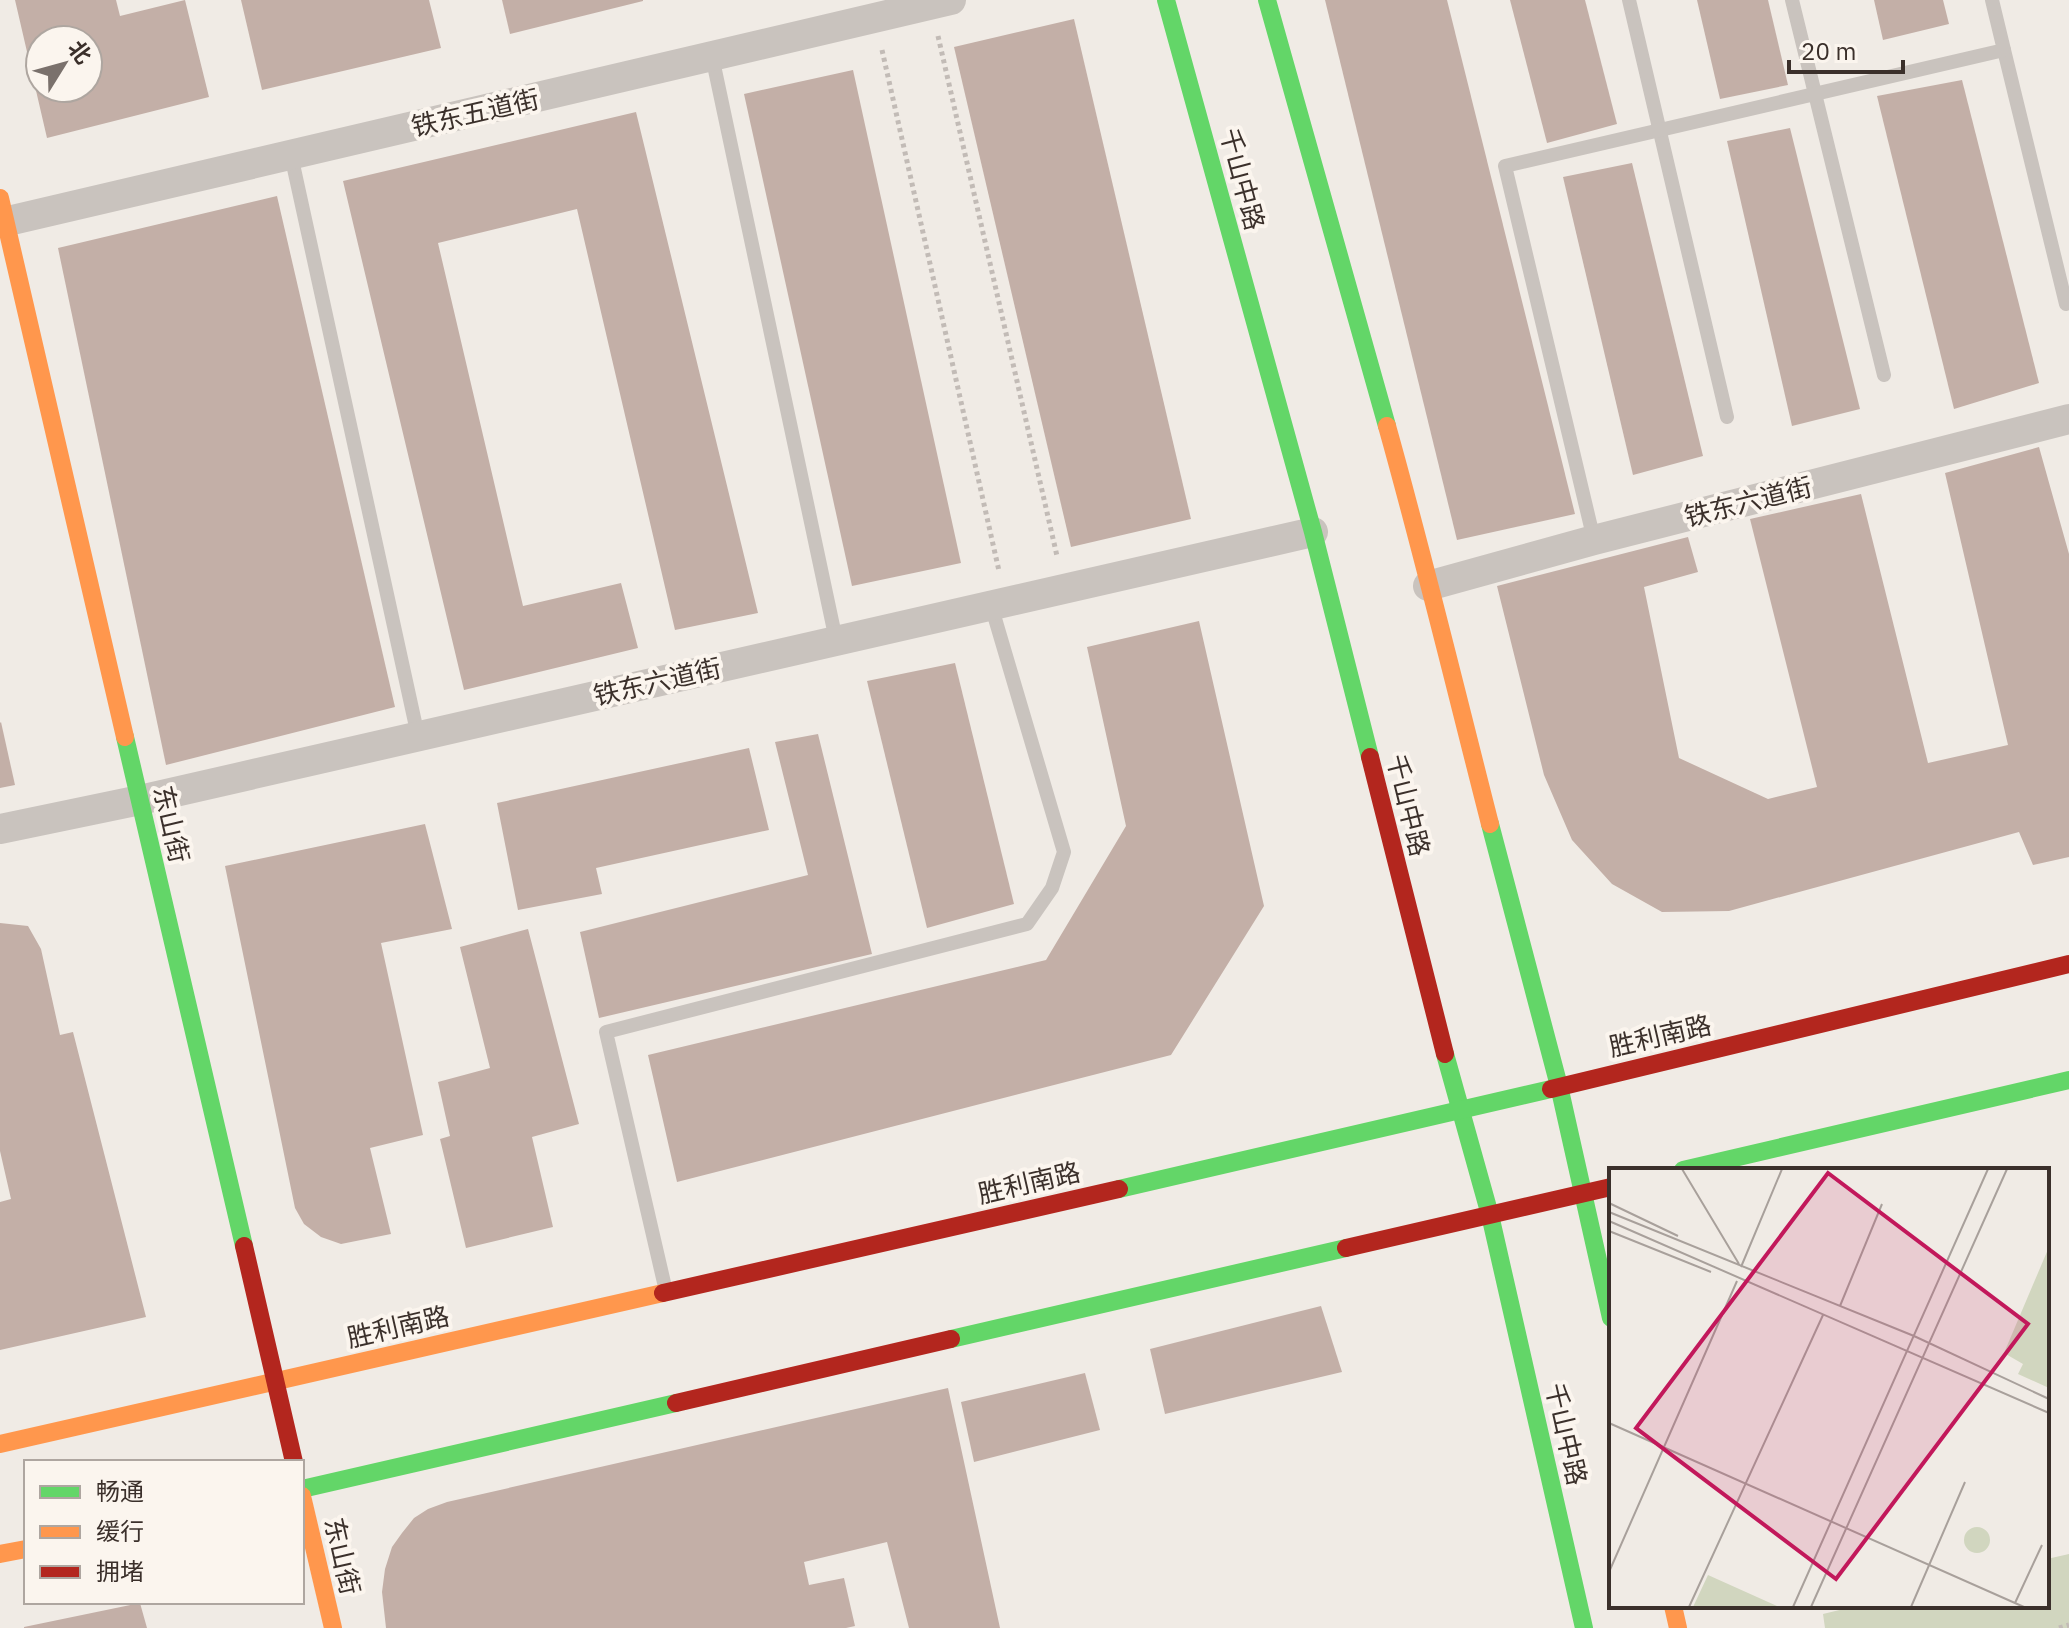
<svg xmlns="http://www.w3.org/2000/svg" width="2069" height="1628" viewBox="0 0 2069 1628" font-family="'IBM Plex Sans','Noto Sans SC',sans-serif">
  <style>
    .green { fill: #d1d6bf }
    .building { fill: #c3afa7; fill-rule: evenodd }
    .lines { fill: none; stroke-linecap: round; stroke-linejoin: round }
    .path { stroke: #c2bbb6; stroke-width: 5; stroke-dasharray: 4 4; stroke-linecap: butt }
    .lane { stroke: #c9c3be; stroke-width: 14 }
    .street { stroke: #c9c3be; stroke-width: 30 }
    .fast { stroke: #63d668; stroke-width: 18 }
    .slow { stroke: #ff974d; stroke-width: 18 }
    .jam { stroke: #b3261e; stroke-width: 18 }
    .labels { text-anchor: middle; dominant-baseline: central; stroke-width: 8; stroke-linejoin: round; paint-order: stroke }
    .street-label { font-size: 26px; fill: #3b302b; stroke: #fbf5ee }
    .inset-road { fill: none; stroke: #a8a09b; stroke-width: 2 }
    .view { fill: #c2185b; fill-opacity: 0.15; stroke: #c2185b; stroke-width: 4 }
    .inset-edge { fill: none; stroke: #3b302b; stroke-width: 4 }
  </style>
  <rect width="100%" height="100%" fill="#f0ebe5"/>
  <path class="green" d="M2069,1554V1628H1825L1823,1614L1856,1606H2047V1559Z"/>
  <g class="building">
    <path d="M15,0H116L120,16L185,0L209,97L47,138ZM40,40H88V88H40Z"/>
    <path d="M241,0H429L441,48L262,90Z"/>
    <path d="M502,0H643V1L510,34Z"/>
    <path d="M1325,0H1447L1575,514L1457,540Z"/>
    <path d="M1510,0H1585L1617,124L1547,143Z"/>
    <path d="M1697,0H1768L1788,85L1720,99Z"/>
    <path d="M1874,0H1943L1949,24L1883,40Z"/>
    <path d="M1074,19L1191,519L1071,547L954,47Z"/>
    <path d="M853,70L961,563L852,586L744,94Z"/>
    <path d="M1962,80L2039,383L1954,409L1877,96Z"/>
    <path d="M636,112L758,613L675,630L577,209L438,243L523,606L621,583L638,648L464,690L343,181Z"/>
    <path d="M1790,128L1860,409L1792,426L1727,141Z"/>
    <path d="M1632,163L1703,456L1633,475L1563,177Z"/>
    <path d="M277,196L395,707L166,765L58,248Z"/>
    <path d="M2039,447L2069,554V857L2033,865L2019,832L1729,911L1662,912L1612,884L1572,840L1544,775L1497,586L1688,537L1698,572L1644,587L1679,758L1768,799L1817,787L1750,519L1861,494L1928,763L2008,745L1945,473Z"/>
    <path d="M1199,621L1264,906L1171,1055L677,1182L648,1055L1046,960L1126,826L1087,647Z"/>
    <path d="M955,663L1014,904L927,928L867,681Z"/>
    <path d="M1,722L15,785L0,788V723Z"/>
    <path d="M818,734L872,954L599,1018L580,932L808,875L775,742Z"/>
    <path d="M749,748L769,830L596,868L602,894L518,910L497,803Z"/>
    <path d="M425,824L452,929L381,943L423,1135L370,1148L391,1234L341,1244L321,1237L304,1224L295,1208L225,866Z"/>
    <path d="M0,923L28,926L41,949L60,1035L73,1032L146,1317L0,1350V1202L11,1199L0,1151Z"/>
    <path d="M528,929L579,1124L532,1137L553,1227L466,1248L440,1139L450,1136L438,1082L490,1068L460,947Z"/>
    <path d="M1321,1306L1342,1372L1165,1414L1150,1349Z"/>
    <path d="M1085,1373L1100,1430L974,1462L961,1402Z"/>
    <path d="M948,1388L1000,1628H909L887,1542L804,1562L809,1585L844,1578L855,1626L846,1628H386L382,1592L385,1569L392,1547L402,1533L414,1518L428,1509L447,1502Z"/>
    <path d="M140,1603L147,1628H24V1627Z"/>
  </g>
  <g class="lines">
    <g class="path">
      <path d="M938,36L1057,556"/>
      <path d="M882,50L999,571"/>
      <path d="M2059,1628L2069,1625"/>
    </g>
    <g class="lane">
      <path d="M1629,0L1727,417"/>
      <path d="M1792,0L1884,375"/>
      <path d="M2004,50L2066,304"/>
      <path d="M712,56L836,640"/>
      <path d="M291,155L418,736"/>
      <path d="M1594,540L1505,166L2004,50L1992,0"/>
      <path d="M665,1287L606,1032L1027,924L1052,888L1064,852L991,605"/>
    </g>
    <g class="street">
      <path d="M0,223L951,0"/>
      <path d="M1428,586L1594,540L2069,419"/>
      <path d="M0,829L140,800L1313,532"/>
    </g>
    <g class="fast">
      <path d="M1166,0L1313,532L1370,757"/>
      <path d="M1267,0L1387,426"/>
      <path d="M125,737L244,1246"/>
      <path d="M1490,824L1559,1086L1611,1318"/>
      <path d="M1445,1054L1490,1215L1584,1628"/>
      <path d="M1683,1170L2069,1080"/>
      <path d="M1119,1189L1551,1089"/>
      <path d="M951,1339L1346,1248"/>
      <path d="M302,1489L676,1403"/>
    </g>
    <g class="slow">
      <path d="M0,198L125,737"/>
      <path d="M1387,426C1424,558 1456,691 1490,824"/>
      <path d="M0,1444L663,1293"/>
      <path d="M302,1496L333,1628"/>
      <path d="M0,1554L26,1549"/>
      <path d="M1673,1606L1678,1628"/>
    </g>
    <g class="jam">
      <path d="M1370,757L1445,1054"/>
      <path d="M1551,1089L2069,964"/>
      <path d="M244,1246L294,1462"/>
      <path d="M1346,1248L1611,1187"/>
      <path d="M663,1293L1119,1189"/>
      <path d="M676,1403L951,1339"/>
    </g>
  </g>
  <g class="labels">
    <g class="street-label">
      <text transform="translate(475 112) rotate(-13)">铁东五道街</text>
      <text transform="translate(1243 179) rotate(75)">千山中路</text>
      <text transform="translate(1748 501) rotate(-14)">铁东六道街</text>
      <text transform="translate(657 681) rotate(-13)">铁东六道街</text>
      <text transform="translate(1409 805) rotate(76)">千山中路</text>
      <text transform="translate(172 824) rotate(77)">东山街</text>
      <text transform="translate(1660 1035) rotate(-13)">胜利南路</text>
      <text transform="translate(1029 1182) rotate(-13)">胜利南路</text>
      <text transform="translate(398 1326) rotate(-13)">胜利南路</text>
      <text transform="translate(1567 1434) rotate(77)">千山中路</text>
      <text transform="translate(343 1556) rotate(77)">东山街</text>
    </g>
  </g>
  <g transform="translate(1609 1168)">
    <rect width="440" height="440" fill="#f0ebe5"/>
    <path d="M440,79V220L409,206L414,196L395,185ZM355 372a13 13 0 1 1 26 0a13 13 0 1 1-26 0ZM99,407L168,438L167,439H84Z" fill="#d1d6bf"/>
    <path class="inset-road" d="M73,1L130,96M0,35L69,68M0,44L305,168L440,231M0,53L440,245M0,63L102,104M132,99L173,1M231,138L273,36M0,255L415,439M0,404L128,113M406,435L433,377M80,439L214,147M184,439L379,1M202,439L398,1M302,439L356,314"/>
    <path class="view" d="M219,5L419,156L227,411L27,260Z"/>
    <rect width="440" height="440" class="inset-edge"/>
  </g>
  <rect x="24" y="1460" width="280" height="144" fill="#fbf5ee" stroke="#aea6a0" stroke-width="2"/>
  <rect x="40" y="1486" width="40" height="12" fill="#63d668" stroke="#aea6a0" stroke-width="2"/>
  <text x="96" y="1500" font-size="24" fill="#3b302b">畅通</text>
  <rect x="40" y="1526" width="40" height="12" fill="#ff974d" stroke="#aea6a0" stroke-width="2"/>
  <text x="96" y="1540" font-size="24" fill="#3b302b">缓行</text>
  <rect x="40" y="1566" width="40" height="12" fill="#b3261e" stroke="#aea6a0" stroke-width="2"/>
  <text x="96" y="1580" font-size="24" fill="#3b302b">拥堵</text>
  <g transform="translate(64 64) rotate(53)"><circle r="38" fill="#fbf5ee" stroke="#aea6a0" stroke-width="2"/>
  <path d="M0-6L14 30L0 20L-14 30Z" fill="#7a716c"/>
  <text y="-12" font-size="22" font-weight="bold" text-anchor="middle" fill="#3b302b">北</text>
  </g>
  <path d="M1789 60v12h114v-12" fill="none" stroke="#3b302b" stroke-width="4"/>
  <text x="1801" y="60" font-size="24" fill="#3b302b" stroke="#fbf5ee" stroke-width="6" paint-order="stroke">20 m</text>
</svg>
